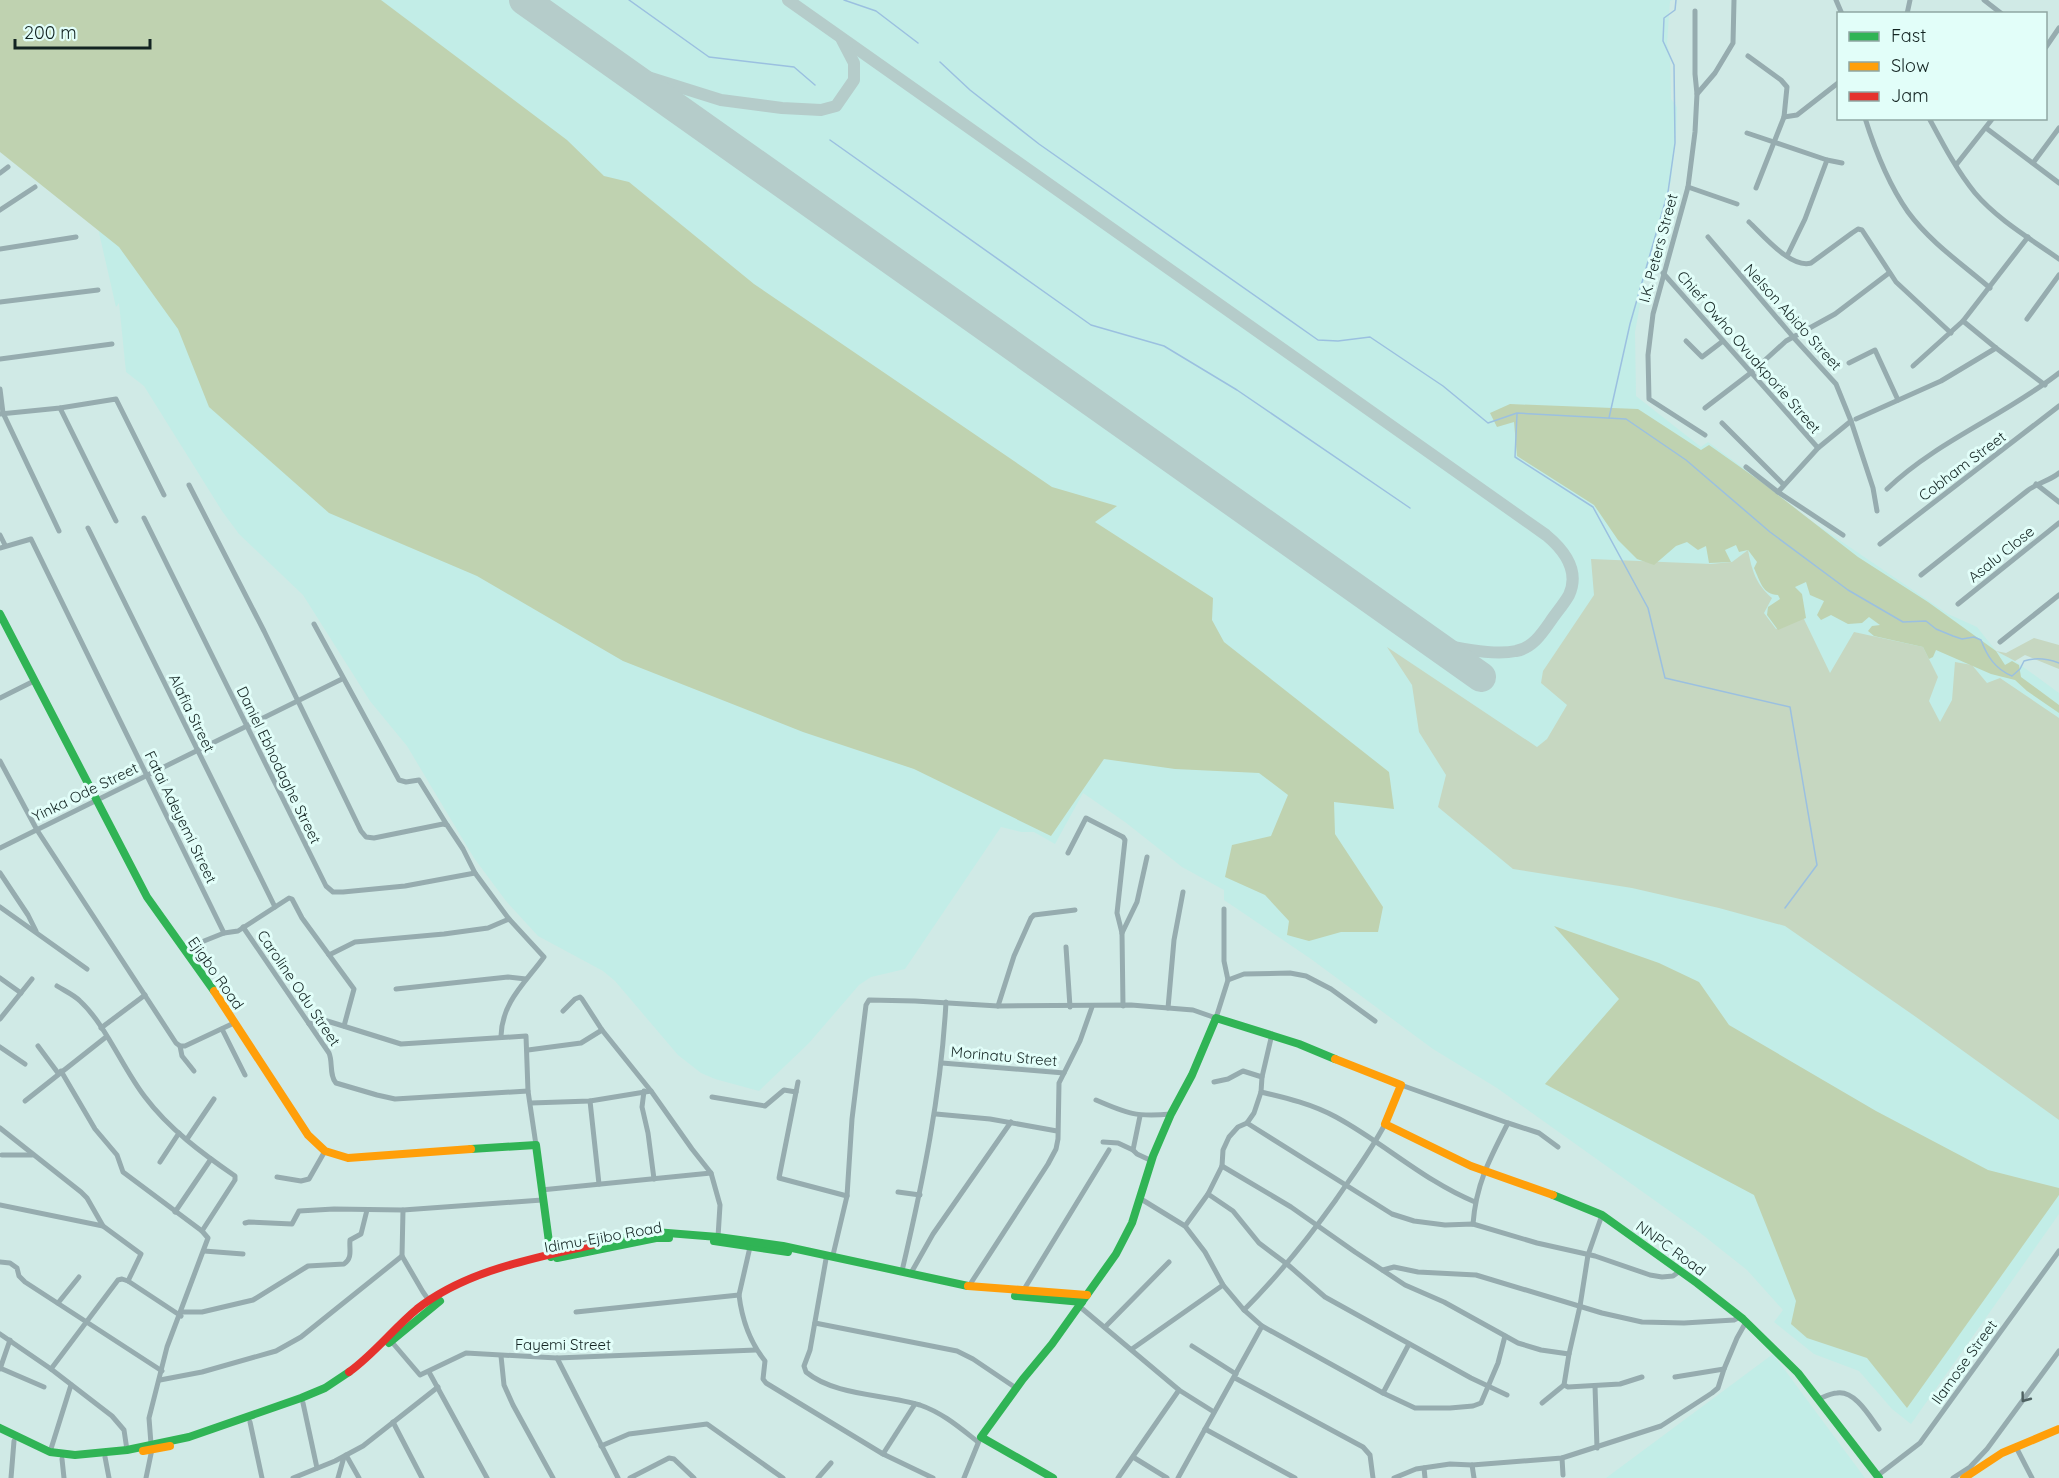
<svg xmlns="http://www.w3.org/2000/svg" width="2059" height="1478" viewBox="0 0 2059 1478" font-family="Quicksand,sans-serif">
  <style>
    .built { fill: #c2ede7 }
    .green { fill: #c6d7c1 }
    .forest { fill: #bfd2b0 }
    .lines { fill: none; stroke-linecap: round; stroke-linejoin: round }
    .stream { stroke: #9bc0e0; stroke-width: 1.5 }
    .taxiway { stroke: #b5ccca; stroke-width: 12 }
    .runway { stroke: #b5ccca; stroke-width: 30 }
    .street { stroke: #96acaf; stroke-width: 5 }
    .fast { stroke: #30b455; stroke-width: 8 }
    .slow { stroke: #ff9f0a; stroke-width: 8 }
    .jam { stroke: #e5322d; stroke-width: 8 }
    .oneway { stroke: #4e6161 }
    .labels { text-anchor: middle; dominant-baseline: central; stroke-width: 6; stroke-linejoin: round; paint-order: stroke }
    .street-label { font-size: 15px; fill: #132422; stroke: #e2fef9 }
  </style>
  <rect width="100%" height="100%" fill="#d0eae6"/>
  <g class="built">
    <path d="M0,0H1673L1670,1L1667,44L1670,54L1671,99L1677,107L1676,133L1671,181L1645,277L1635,332L1636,396L1701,447L1708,442L1761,481L1810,520L1948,614L1977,627L1996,651L2015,661L2059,693V1214L1911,1424L1892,1409L1859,1371L1814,1354L1774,1322L1783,1310L1747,1270L1699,1232L1497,1088L1433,1049L1311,959L1224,900V890L1182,867L1125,822L1083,793L1055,844L1034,832H1021L1001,827L905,969L871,977L859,985L809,1043L759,1091L715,1079L701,1073L678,1055L615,981L603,971L538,936L506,901L474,858L407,746L370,701L303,595L239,534L222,511L144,386L126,372L119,303L116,307L97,224Z"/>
    <path d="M1773,1354L1865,1478H1606Z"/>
  </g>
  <g class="green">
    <path d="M1748,550C1752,571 1756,584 1772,598L1764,613L1776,629L1803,617L1830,673L1854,632L1923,647L1938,677L1929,701L1940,722L1952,700L1955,662L1972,665L1987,683L2000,678L2059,718V1120L1916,1017L1785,926L1719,908L1632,888L1513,869L1438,807L1446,775L1419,732L1412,685L1387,647L1537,747L1547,739L1567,705L1541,683L1543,671L1594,595L1591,559L1711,564L1732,562Z"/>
    <path d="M2034,638L2059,645V669L2025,655L2015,661L1996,651L2006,653Z"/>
  </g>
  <g class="forest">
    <path d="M0,0H381L567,140L604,176L629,182L754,284L1052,487L1117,506L1095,522L1213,598L1212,620L1224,642L1389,772L1394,809L1334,802L1335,834L1383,907L1378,932H1341L1309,941L1287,935L1289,921L1265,895L1225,877L1232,845L1271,836L1288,795L1259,773L1175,769L1104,759L1051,836L914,769L803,732L623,661L477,576L329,513L209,407L178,329L119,247L0,152Z"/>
    <path d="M1510,404L1638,409L1701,450L1709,445L1760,481L1858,557L1928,602L1996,651L2005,665L2012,661L2019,665L2021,677L2059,705V713L2027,691L2015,680L1991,674L1936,650L1933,657L1929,659L1923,647L1874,636L1868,631L1872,626L1880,625L1869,617L1862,623L1848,624L1831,615L1821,620L1817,615L1824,601L1810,595L1806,582L1795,587L1802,594L1806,618L1778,630L1767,615L1768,607L1780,599L1778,595C1763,595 1760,581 1754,568L1757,562L1748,550L1739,552L1736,545L1725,550L1731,562L1709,563L1706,546L1698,550L1687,542L1676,546L1654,565L1637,559L1618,540L1594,505L1517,456L1514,422L1497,427L1490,413Z"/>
    <path d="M1554,926L1659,963L1699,982L1729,1025L1876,1111L1988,1170L2059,1188V1195L1907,1408L1867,1358L1807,1338L1791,1324L1796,1301L1754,1195L1545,1084L1619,999Z"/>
  </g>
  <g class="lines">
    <g class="stream">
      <path d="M629,0L709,57L794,67L815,85"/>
      <path d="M844,0L876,11L918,43"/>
      <path d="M940,62L970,90L1039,144L1318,340L1338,341L1370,337L1443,386L1488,423L1517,413L1626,419L1686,460L1770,532L1848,590L1903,622L1926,621L1936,629L1953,636L1962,639L1974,637L1981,640C1987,656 1995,669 2012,676L2020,669L2024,661C2036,657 2048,659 2059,663"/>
      <path d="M830,140L1091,325L1164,346L1237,390L1410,508"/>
      <path d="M1517,414L1515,457L1593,507L1648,608L1665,678L1790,707L1817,865L1785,908"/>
      <path d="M1609,418L1630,324L1668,192L1675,143L1674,65L1663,41L1664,18L1675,10L1676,0"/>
    </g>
    <g class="taxiway">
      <path d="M788,0L1546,535C1564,550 1580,571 1569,595C1564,604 1556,613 1550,622C1541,635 1532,648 1516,651C1493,656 1451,647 1428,641"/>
      <path d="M619,68L721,100L782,108L821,110L836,106L854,80V63L842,40"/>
    </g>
    <path class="runway" d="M524,0L1481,677"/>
    <g class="street">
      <path d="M1836,0L1842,14"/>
      <path d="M1984,0L2002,14"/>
      <path d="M1695,11V74L1697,94"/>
      <path d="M1907,14L1910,0"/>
      <path d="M2046,47L2059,28"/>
      <path d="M1748,56L1781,80L1787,87L1784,117L1756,188"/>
      <path d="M1784,117L1797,115L1838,83"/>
      <path d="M1865,118C1875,150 1889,185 1908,212C1930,242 1962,264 1990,288"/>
      <path d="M1929,118C1943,144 1957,171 1975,193C1998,220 2031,239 2059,259"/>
      <path d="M1986,128L2059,183"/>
      <path d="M1747,133L1827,160L1842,163"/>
      <path d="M2033,163L2059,128"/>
      <path d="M1956,165L1993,118"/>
      <path d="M0,173L8,167"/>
      <path d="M1688,187L1737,204"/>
      <path d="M0,210L35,187"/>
      <path d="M1749,222C1763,235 1791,269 1811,263L1852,233L1858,229L1862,230L1896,282L1951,333"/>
      <path d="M1708,237L1794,338L1836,384L1851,421L1873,488L1877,511"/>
      <path d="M2028,237L1963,321L1996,348L2045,385"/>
      <path d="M0,249L76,237"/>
      <path d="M1787,256L1805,219L1827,160"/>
      <path d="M1663,273L1818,448"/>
      <path d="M0,302L98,290"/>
      <path d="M2027,319L2059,275"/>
      <path d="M1686,341L1702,357L1723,341"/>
      <path d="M0,359L112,344"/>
      <path d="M1849,363L1875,350L1898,400"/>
      <path d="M1913,366L1963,321"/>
      <path d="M0,389L3,413L59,531"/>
      <path d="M60,408L116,521"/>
      <path d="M1705,408L1752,372L1786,341L1835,314L1889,273"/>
      <path d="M0,414L60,408L116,399L164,495"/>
      <path d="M1856,419L1941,381L1996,348"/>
      <path d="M1722,423L1783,484"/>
      <path d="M1705,435L1649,399L1648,355L1653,314L1688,187L1695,132L1697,94L1715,73L1733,43L1734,0"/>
      <path d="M1746,467L1778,492"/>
      <path d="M2036,484L2059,502"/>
      <path d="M189,485L264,631L361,831L366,837L374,838L443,824L447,825L463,849L475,873L509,919L488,928L444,934L355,942L329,955"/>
      <path d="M1887,489C1937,441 2004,416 2059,373"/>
      <path d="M144,518L326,886L333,892H343L405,886L475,873"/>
      <path d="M88,528L275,907"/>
      <path d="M0,535L5,545"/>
      <path d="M1843,535L1778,492L1818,448L1851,421"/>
      <path d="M1880,544L2059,406"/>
      <path d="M0,548L31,539L224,933"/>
      <path d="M1921,575L2027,491C2037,483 2049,481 2059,473"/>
      <path d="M1958,604L2059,523"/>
      <path d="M314,624L399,780L406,782L419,780L447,825"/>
      <path d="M2000,642L2059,595"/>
      <path d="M0,698L34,681"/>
      <path d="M0,761L37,830L176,1043L180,1046H185L234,1023"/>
      <path d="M0,848L342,679"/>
      <path d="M1068,853L1086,818L1123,837L1125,840L1117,913L1122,933L1123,1006"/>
      <path d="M0,873L28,915L36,931"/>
      <path d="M0,907L87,969"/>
      <path d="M243,927L329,1053C333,1062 329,1075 336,1083L377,1095L395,1099L528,1091"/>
      <path d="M1122,933L1137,902L1147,857"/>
      <path d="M1066,947L1070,1007"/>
      <path d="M184,949L224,933L238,931L289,898L292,899L302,918L354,989L344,1026"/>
      <path d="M0,978L21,993"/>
      <path d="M1228,980L1244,974L1290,973L1306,976L1331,989L1375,1021"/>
      <path d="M57,986C65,991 74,995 80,1001C106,1025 123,1069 145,1097C169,1129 203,1154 235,1176V1180L202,1231"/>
      <path d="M396,989L508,977L526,979"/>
      <path d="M998,1006L1014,956L1031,918L1034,915L1075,910"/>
      <path d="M1168,1008L1174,940L1183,892"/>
      <path d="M563,1011L575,999L580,997L582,999L602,1030L651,1091L692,1149L711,1173L720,1205L718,1237"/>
      <path d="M0,1019L32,979"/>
      <path d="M309,1024L319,1019L324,1020L401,1044L526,1036L528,1091L536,1145"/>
      <path d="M101,1028L145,995"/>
      <path d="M222,1029L245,1075"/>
      <path d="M1272,1034L1262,1077L1261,1092C1287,1098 1312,1104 1336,1117C1384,1143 1424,1181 1475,1202"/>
      <path d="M501,1036C502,1002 525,983 544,957L509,919"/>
      <path d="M38,1046L58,1073"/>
      <path d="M180,1046L182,1056L194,1071"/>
      <path d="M0,1047L25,1064"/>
      <path d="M528,1050L581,1043L602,1030"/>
      <path d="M942,1063L1064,1073"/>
      <path d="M61,1071L95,1129L117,1155L123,1172L202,1231L208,1238L167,1347L149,1418L151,1444"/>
      <path d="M798,1082L779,1178L847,1196"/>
      <path d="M1214,1082L1228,1079L1243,1071L1262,1077"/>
      <path d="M1401,1085L1508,1123C1490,1158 1476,1184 1473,1224"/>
      <path d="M644,1091L642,1107L648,1133L654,1179"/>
      <path d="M712,1097L765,1106L784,1090L796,1092"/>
      <path d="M1096,1100C1128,1114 1136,1117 1171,1114"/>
      <path d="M25,1101L106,1037"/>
      <path d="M590,1101L599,1184"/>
      <path d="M531,1103L590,1101L651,1091"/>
      <path d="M936,1114L990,1119L1057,1131"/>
      <path d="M1140,1116L1133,1150L1137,1154L1152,1161"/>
      <path d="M1247,1123L1392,1214L1414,1221L1445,1225L1473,1224L1537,1243L1595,1256L1650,1275L1662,1277L1673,1276L1680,1271"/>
      <path d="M1508,1123L1539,1133L1558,1147"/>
      <path d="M0,1128L81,1192L87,1198L103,1226"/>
      <path d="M187,1139L214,1099"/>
      <path d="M1103,1142L1118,1143L1133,1150"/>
      <path d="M2,1155H32"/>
      <path d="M160,1162L179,1133"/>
      <path d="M1222,1166L1291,1207L1355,1252L1405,1285L1444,1302L1518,1343L1541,1350L1569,1354L1580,1306L1588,1255L1602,1215"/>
      <path d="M277,1177L301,1181L309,1179L325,1151"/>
      <path d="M541,1190L711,1173"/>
      <path d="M898,1192L920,1195"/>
      <path d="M1208,1194L1222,1166L1223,1150L1229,1137L1238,1127L1247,1123L1254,1113L1261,1092"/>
      <path d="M1141,1199L1185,1226L1205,1252L1223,1285L1244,1310L1262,1326L1178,1478"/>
      <path d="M0,1205L103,1226L141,1254L128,1281"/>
      <path d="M403,1210L402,1256L423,1292L430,1302"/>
      <path d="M175,1212L211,1159"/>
      <path d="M245,1223L249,1222L292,1224L299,1211L334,1209L403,1210L542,1200"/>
      <path d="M1185,1226L1208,1194L1233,1211L1259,1243L1287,1264L1325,1297L1471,1378L1507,1395"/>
      <path d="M204,1251L243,1254"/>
      <path d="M833,1255L847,1196L852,1119L866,1005L869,1000L915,1001L998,1006L1131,1005L1193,1010L1216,1018L1228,980L1224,961V909"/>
      <path d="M826,1259L810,1350L804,1366L806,1372C835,1396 885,1394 920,1405C943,1413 960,1428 978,1442"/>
      <path d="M0,1262L10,1263L17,1268L19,1276L25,1282L162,1371"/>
      <path d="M1383,1270L1394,1267L1418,1272L1476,1275L1602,1313L1642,1322L1684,1323L1734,1320L1740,1317"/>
      <path d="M902,1271C923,1181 941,1095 946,1002"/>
      <path d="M911,1273L933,1234L1011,1122"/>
      <path d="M969,1286L1048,1164L1056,1149L1058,1139L1059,1083L1080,1041L1092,1007"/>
      <path d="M1023,1291L1109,1150"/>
      <path d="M739,1295L750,1247"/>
      <path d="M58,1303L79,1277"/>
      <path d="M1079,1306L1179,1390L1214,1412"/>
      <path d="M1244,1310C1278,1276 1307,1240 1335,1201C1352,1176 1371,1151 1385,1124"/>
      <path d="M182,1312H202L253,1300L308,1266L344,1264C353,1258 349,1249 350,1240L361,1234L367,1210"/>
      <path d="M576,1312L739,1295C742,1320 749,1341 765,1361L763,1379L766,1383L883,1454L933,1478"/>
      <path d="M815,1323L957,1351L973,1359L1016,1388"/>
      <path d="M1262,1326L1383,1393L1415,1408H1450L1473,1406L1481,1403L1498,1363L1505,1336"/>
      <path d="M1105,1327L1169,1262"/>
      <path d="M0,1334L51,1369L112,1416L124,1430L127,1450"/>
      <path d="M391,1341L420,1375L466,1353L557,1358L756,1350"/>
      <path d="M1192,1346L1236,1374"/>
      <path d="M1132,1349L1223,1285"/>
      <path d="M1569,1354L1564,1385L1568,1387L1620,1384L1642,1377"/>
      <path d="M501,1356L504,1385L513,1405L553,1478"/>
      <path d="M557,1358L618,1478"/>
      <path d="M0,1368L44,1387"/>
      <path d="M0,1369L10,1340"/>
      <path d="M51,1369L118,1280L122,1279L128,1281L181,1316"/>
      <path d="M429,1372L487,1478"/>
      <path d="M1675,1377L1724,1369L1737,1338L1746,1322"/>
      <path d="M1235,1378L1363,1447L1370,1455L1373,1478"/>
      <path d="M160,1380L202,1372L276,1351L301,1337L402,1256"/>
      <path d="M1595,1386L1597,1448"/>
      <path d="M1383,1393L1409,1344"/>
      <path d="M1819,1399C1824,1397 1831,1393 1837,1393C1855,1390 1870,1417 1879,1429"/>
      <path d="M303,1403L317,1468"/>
      <path d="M1542,1403L1564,1385"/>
      <path d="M250,1422L262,1478"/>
      <path d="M393,1422L422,1478"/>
      <path d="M1205,1429L1295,1478"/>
      <path d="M601,1446L629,1434L707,1424L783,1478"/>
      <path d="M2016,1447L2032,1478"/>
      <path d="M50,1452L71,1385"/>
      <path d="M883,1454L915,1404"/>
      <path d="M346,1455L359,1478"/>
      <path d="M105,1457L109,1478"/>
      <path d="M1133,1457L1167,1478"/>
      <path d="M1562,1458L1563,1475"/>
      <path d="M62,1459L64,1478"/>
      <path d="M1472,1465L1474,1478"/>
      <path d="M1424,1468L1425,1478"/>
      <path d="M1877,1476L1920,1443L2059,1251"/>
      <path d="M11,1478L14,1441"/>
      <path d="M146,1478L152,1449"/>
      <path d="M293,1478L335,1461L363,1446L438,1387"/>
      <path d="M338,1478L344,1457"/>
      <path d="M630,1478L669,1458L674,1459L694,1478"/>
      <path d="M818,1478L831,1463"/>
      <path d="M964,1478L979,1441"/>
      <path d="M1118,1478L1179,1390"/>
      <path d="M1394,1478L1416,1469L1450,1464L1472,1465L1562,1458L1661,1426L1712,1393L1718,1388L1724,1369"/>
      <path d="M1953,1478L1970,1467L1987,1449L2059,1351"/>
    </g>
    <g class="fast">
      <path d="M0,614L147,897L214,991"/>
      <path d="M471,1149L536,1145L551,1257"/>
      <path d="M1553,1195L1602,1215L1697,1283L1743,1319L1798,1373L1879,1478"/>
      <path d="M714,1241L788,1252"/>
      <path d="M599,1243L655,1232L718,1237L783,1246L968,1286"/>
      <path d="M557,1258L656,1238H669"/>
      <path d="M1015,1296L1082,1302"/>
      <path d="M389,1343L440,1301"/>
      <path d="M0,1428L50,1452L75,1455L127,1450L189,1437L301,1398L325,1388L349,1372"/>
      <path d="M1053,1478L981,1437L1023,1379L1052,1344L1116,1254L1132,1223L1153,1156L1171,1114L1192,1075L1216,1018L1299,1044L1335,1059"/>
    </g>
    <g class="slow">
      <path d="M214,991L308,1135L325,1151L348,1158L471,1149"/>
      <path d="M1335,1059L1401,1085L1385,1124L1471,1166L1553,1195"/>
      <path d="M968,1286L1087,1295"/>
      <path d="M143,1451L170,1446"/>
      <path d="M1964,1478L2002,1453L2059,1429"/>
    </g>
    <path class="jam" d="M349,1372C374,1354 393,1329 417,1309C468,1269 537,1258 599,1243"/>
  </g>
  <defs><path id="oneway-chevron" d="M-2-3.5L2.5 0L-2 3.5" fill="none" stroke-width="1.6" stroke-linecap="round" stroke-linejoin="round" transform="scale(1.5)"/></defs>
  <use class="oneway" href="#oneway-chevron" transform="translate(2025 1398) rotate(127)"/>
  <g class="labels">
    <g class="street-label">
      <text transform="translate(1658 248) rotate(-75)">I.K. Peters Street</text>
      <text transform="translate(1793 317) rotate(48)">Nelson Abido Street</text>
      <text transform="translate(1749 352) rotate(49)">Chief Owho Ovuakporie Street</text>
      <text transform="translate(1962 466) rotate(-37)">Cobham Street</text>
      <text transform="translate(2001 554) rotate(-39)">Asalu Close</text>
      <text transform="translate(192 713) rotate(64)">Alafia Street</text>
      <text transform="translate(279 765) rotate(64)">Daniel Ebhodaghe Street</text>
      <text transform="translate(85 792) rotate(-26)">Yinka Ode Street</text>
      <text transform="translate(181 817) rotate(64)">Fatai Adeyemi Street</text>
      <text transform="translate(216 973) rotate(55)">Ejigbo Road</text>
      <text transform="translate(299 988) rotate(56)">Caroline Odu Street</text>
      <text transform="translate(1004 1056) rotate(5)">Morinatu Street</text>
      <text transform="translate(603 1237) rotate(-10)">Idimu-Ejibo Road</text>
      <text transform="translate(1671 1248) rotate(36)">NNPC Road</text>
      <text x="563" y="1344">Fayemi Street</text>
      <text transform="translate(1964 1362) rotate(-54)">Ilamose Street</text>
    </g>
  </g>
  <rect x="1837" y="12" width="210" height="108" fill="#e2fef9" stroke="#8fa7a3" stroke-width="1.5"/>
  <rect x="1849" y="32" width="30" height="9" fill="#30b455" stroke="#8fa7a3" stroke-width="1.5"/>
  <text x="1891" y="42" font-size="18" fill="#132422">Fast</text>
  <rect x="1849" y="62" width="30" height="9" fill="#ff9f0a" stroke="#8fa7a3" stroke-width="1.5"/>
  <text x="1891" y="72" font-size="18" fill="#132422">Slow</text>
  <rect x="1849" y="92" width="30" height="9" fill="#e5322d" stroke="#8fa7a3" stroke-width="1.5"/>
  <text x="1891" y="102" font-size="18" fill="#132422">Jam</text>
  <path d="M15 39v9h135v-9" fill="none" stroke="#132422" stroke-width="3"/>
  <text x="24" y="39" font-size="18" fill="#132422" stroke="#e2fef9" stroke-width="4.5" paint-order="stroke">200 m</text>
</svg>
